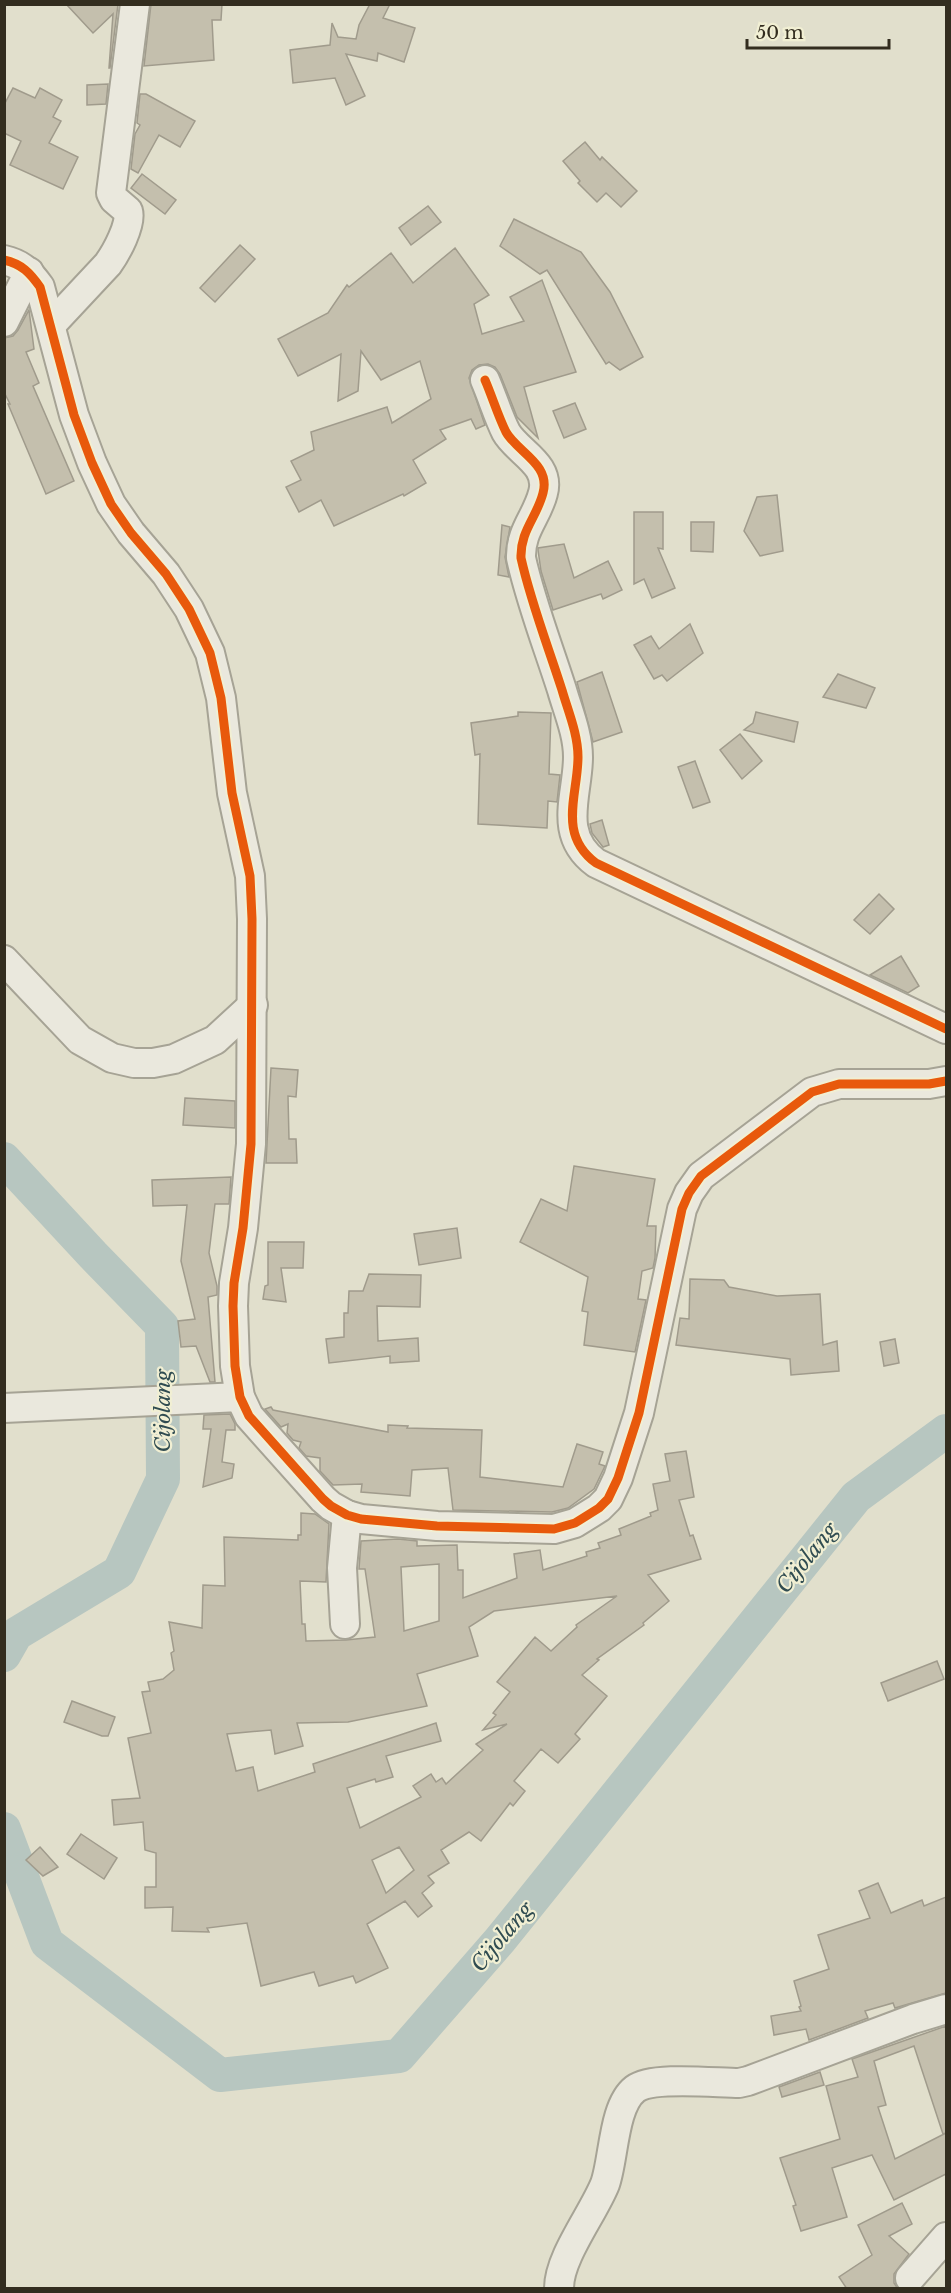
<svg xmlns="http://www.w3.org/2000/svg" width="951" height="2293" viewBox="0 0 951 2293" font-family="'Libre Baskerville',serif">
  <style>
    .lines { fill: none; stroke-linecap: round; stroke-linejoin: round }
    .river { stroke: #b7c6c0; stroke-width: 34 }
    .building { fill: #c4bfad; stroke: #a09b8c; stroke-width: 1.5; fill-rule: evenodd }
    .minor-casing { stroke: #a6a395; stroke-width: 32 }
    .minor { stroke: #eae8dd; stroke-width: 28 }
    .cycleway-casing { stroke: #f1efd3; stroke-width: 13 }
    .cycleway { stroke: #e8590c; stroke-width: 9 }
    .labels { text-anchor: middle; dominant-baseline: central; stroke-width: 4.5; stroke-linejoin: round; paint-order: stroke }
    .water-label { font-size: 21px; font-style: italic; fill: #304c51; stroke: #f1efd3 }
  </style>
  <rect width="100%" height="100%" fill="#e1dfcc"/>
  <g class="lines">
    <g class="river">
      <path d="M4,1159L93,1255L162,1326L163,1479L119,1572L16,1634L4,1655"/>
      <path d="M4,1829L47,1943L220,2075L399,2056L500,1940L856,1497L946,1431"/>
    </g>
  </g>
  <g class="building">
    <path d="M66,4H118L110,68H109L113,14L93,33Z"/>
    <path d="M151,4H222L221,20H212L214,60L144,66Z"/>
    <path d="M370,4H390L383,18L415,28L404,62L378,53L377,61L346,54L365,96L346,105L335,78L293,83L290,50L330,45L332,23L338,37L356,39L359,25Z"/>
    <path d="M108,84L106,104L87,105V85Z"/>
    <path d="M13,88L35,98L40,88L62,100L53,117L61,121L49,143L78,157L63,189L10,165L21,141L4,133V105Z"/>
    <path d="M140,94H146L195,121L180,147L159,135L138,173L131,169L135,134L140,125L137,123Z"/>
    <path d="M585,142L600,160L602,157L637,191L621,207L606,193L597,202L578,183L580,181L563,161Z"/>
    <path d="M142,174L176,200L165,214L131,188Z"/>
    <path d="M428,206L441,222L411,245L399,228Z"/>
    <path d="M514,219L581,252L610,292L643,357L620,370L609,362L606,364L547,270L540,274L500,246Z"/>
    <path d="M240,245L255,259L215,302L200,288Z"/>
    <path d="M455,248L489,295L474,304L482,334L524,321L510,297L542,280L576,372L524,387L538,438L517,417L500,374L495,367L488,364L479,365L472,370L469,378L485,425L476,429L471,419L440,430L446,439L413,460L426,483L404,496L403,494L334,526L321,500L299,512L286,487L301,480L291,461L314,450L311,432L387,407L392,423L431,399L420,361L381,380L361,351L358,391L338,401L341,354L298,376L278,339L328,313L347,285L349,287L391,253L413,283Z"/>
    <path d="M29,310L34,349L26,352L39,383L33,386L74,481L46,494L8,404H10L4,392V338L13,336L18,330Z"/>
    <path d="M575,403L586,429L564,438L553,411Z"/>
    <path d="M777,495L783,551L760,556L744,531L757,497Z"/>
    <path d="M634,512H663V549L658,548L675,588L652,598L644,579L634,584Z"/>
    <path d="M691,522H714L713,552L691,551Z"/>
    <path d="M502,525L510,527L505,557L509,577L498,575Z"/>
    <path d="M564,544L574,578L608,561L622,590L603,599L601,594L553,610L541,571L538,550V548Z"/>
    <path d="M690,624L703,653L667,681L662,675L654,679L634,645L651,636L659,649Z"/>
    <path d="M602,672L622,732L593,742L577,682Z"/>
    <path d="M838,674L875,688L866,708L823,697Z"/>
    <path d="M518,712L551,713L549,774L560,775L557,802L548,801L547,828L478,824L480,754L475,755L471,723L518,716Z"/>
    <path d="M756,712L798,722L794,742L744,730L753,723Z"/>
    <path d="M740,734L762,761L742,779L720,750Z"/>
    <path d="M695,761L710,802L693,808L678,767Z"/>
    <path d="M602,820L609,845L603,847L592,833L590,824Z"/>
    <path d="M879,894L894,909L870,934L854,920Z"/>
    <path d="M901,956L919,986L908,993L870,975Z"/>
    <path d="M271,1068L298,1070L296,1097L288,1096L289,1139H296L297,1163H266Z"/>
    <path d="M185,1098L235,1101V1128L183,1125Z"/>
    <path d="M574,1166L655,1179L647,1226H656L655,1258L653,1268L642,1271L638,1299L646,1300L635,1352L584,1345L588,1312L582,1311L588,1277L520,1242L541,1199L567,1211Z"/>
    <path d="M231,1177L229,1204H215L209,1253L217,1286V1295L208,1297L215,1382H210L196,1346L181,1347L178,1321L195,1319L181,1261L187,1205L153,1206L152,1180Z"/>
    <path d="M457,1228L461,1258L419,1265L414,1234Z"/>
    <path d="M268,1242H304L303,1268H281L286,1302L263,1299L265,1286L268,1285Z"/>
    <path d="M369,1274L421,1275L420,1307L377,1306L378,1341L418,1338L419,1361L390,1363V1356L329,1363L326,1339L344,1337V1313H348L349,1291H363Z"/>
    <path d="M690,1279L724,1280L729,1287L777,1296L820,1294L823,1345L837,1341L839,1371L791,1375L790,1359L676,1345L680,1318L689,1319Z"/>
    <path d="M895,1339L899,1363L884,1366L880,1342Z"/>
    <path d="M271,1407L273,1410L388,1432V1425L408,1426L407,1428L482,1430L480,1477L563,1487L577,1444L603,1452L599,1464L605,1466L594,1489L568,1508L552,1512L453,1510L448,1468L412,1470L410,1496L361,1492L362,1484L333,1485L320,1471V1458L306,1456L299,1448L301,1442L293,1440L287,1433L288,1424L281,1427L265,1409Z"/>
    <path d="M230,1414L235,1424V1430H226L222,1462L234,1464L232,1478L203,1487L211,1429H203L204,1415Z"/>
    <path d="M686,1451L694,1497L679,1500L690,1536L693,1535L701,1559L648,1575L669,1601L643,1623L644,1625L597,1659L599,1660L582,1675L607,1696L575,1734L580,1739L558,1763L541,1749L514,1781L525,1791L513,1806L510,1803L481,1841L469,1832L441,1850L449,1863L428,1876L434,1883L422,1893L432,1906L418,1917L405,1901L367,1924L388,1968L356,1983L353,1976L319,1986L314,1972L261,1986L247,1923L207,1928L209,1932L172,1931L173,1907L145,1908V1887H156V1853L145,1850L143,1822L114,1825L112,1800L140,1798L128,1738L151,1733L142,1692L150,1691L148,1682L163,1679L174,1670L171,1653L174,1651L169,1622L202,1628L203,1585L225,1586L224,1537L298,1540V1535H301V1513L315,1514L329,1524L326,1582L300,1581L302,1624H305L306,1641L346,1640L375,1637L365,1569H359L361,1541L398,1539L417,1541V1546L457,1545L458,1570H463V1598L517,1578L514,1554L540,1550L543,1570L587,1556L586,1552L600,1548L598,1543L621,1535L619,1529L651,1516L650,1513L658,1510L653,1484L670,1481L665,1454ZM439,1564V1621L404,1631L401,1567ZM617,1596L576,1625L577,1627L551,1651L535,1637L497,1682L510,1692L493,1713L496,1715L483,1730L507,1724L476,1744L483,1750L446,1784L442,1778L436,1782L431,1774L413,1786L421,1797L360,1828L347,1788L375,1779L376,1782L393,1777L386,1756L441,1741L436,1723L313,1764L315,1772L258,1791L253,1767L236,1771L227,1734L271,1730L275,1754L303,1746L297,1723L348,1722L427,1706L417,1674L478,1656L469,1627L494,1611ZM399,1847L414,1870L386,1893L372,1860Z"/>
    <path d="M937,1661L944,1679L888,1701L881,1683Z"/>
    <path d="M72,1701L115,1717L108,1736H102L64,1722Z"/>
    <path d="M81,1834L117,1858L104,1879L67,1854Z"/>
    <path d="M40,1847L58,1867L43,1876L26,1860Z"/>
    <path d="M878,1883L891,1913L922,1900L924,1906L946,1897V1993L895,2008L893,2003L865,2011L868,2018L809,2040L806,2029L774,2035L771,2016L801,2011L799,2007L801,2006L794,1981L829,1969L818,1935L870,1918L859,1891Z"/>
    <path d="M946,2026V2174L894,2200L872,2155L832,2168L847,2217L801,2231L793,2206L796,2205L780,2158L840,2139L826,2086L858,2077L852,2059ZM914,2046L943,2134L946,2133L895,2159L878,2107L886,2105L874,2061Z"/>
    <path d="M820,2072L824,2085L782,2097L779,2087Z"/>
    <path d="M902,2203L912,2224L889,2236L909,2254L894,2274V2283L898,2289H847L839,2277L872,2255L858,2225Z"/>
  </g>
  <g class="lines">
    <g class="minor-casing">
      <g id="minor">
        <path d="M4,260C22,264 30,273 40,287L74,415L92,463L111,504L131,533L166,574L189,609L210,653L221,698L232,793L250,876L252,919L251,1144L243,1228L234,1283L233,1306L235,1366L240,1397L249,1416L323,1499L331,1506L347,1515L361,1519L437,1526L554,1529L575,1523L599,1508L608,1499L618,1478L639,1413L682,1209L689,1193L701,1176L812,1092L839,1084H929L946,1081"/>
        <path d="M4,322L29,272"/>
        <path d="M51,325L108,264C116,253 132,224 128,211L114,199L111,193L135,4"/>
        <path d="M485,380C492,396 498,416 506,432C517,452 551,464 543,493C537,517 520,531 521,558C531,603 548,646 562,690C568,711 578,734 578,757C578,795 557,834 596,863L946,1029"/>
        <path d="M4,960L80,1040L112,1058L134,1063H153L174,1059L215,1040L253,1005"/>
        <path d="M4,1408L240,1397"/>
        <path d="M345,1624L342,1568L347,1515"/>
        <path d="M910,2278L946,2237"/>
        <path d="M559,2288C559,2257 593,2214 605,2184C614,2159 613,2106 635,2089C652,2076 716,2083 739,2083L748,2081L913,2019L946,2009"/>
      </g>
    </g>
    <use href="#minor" class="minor"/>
    <g class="cycleway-casing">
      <g id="cycleway">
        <path d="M4,260C22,264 30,273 40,287L74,415L92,463L111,504L131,533L166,574L189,609L210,653L221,698L232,793L250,876L252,919L251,1144L243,1228L234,1283L233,1306L235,1366L240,1397L249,1416L323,1499L331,1506L347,1515L361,1519L437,1526L554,1529L575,1523L599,1508L608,1499L618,1478L639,1413L682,1209L689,1193L701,1176L812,1092L839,1084H929L946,1081"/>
        <path d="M485,380C492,396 498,416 506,432C517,452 551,464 543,493C537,517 520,531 521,558C531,603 548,646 562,690C568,711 578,734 578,757C578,795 557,834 596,863L946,1029"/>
      </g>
    </g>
    <use href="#cycleway" class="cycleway"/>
  </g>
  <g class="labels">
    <g class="water-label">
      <text transform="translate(163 1411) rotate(-90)">Cijolang</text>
      <text transform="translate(807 1558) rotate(-51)">Cijolang</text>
      <text transform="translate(502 1937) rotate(-50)">Cijolang</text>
    </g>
  </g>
  <rect width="951" height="2293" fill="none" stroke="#332d1f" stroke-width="12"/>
  <path d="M747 39v9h142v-9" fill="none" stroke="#332d1f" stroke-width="3"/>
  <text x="756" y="39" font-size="18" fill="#332d1f" stroke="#f1efd3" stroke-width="4.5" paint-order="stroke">50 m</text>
</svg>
